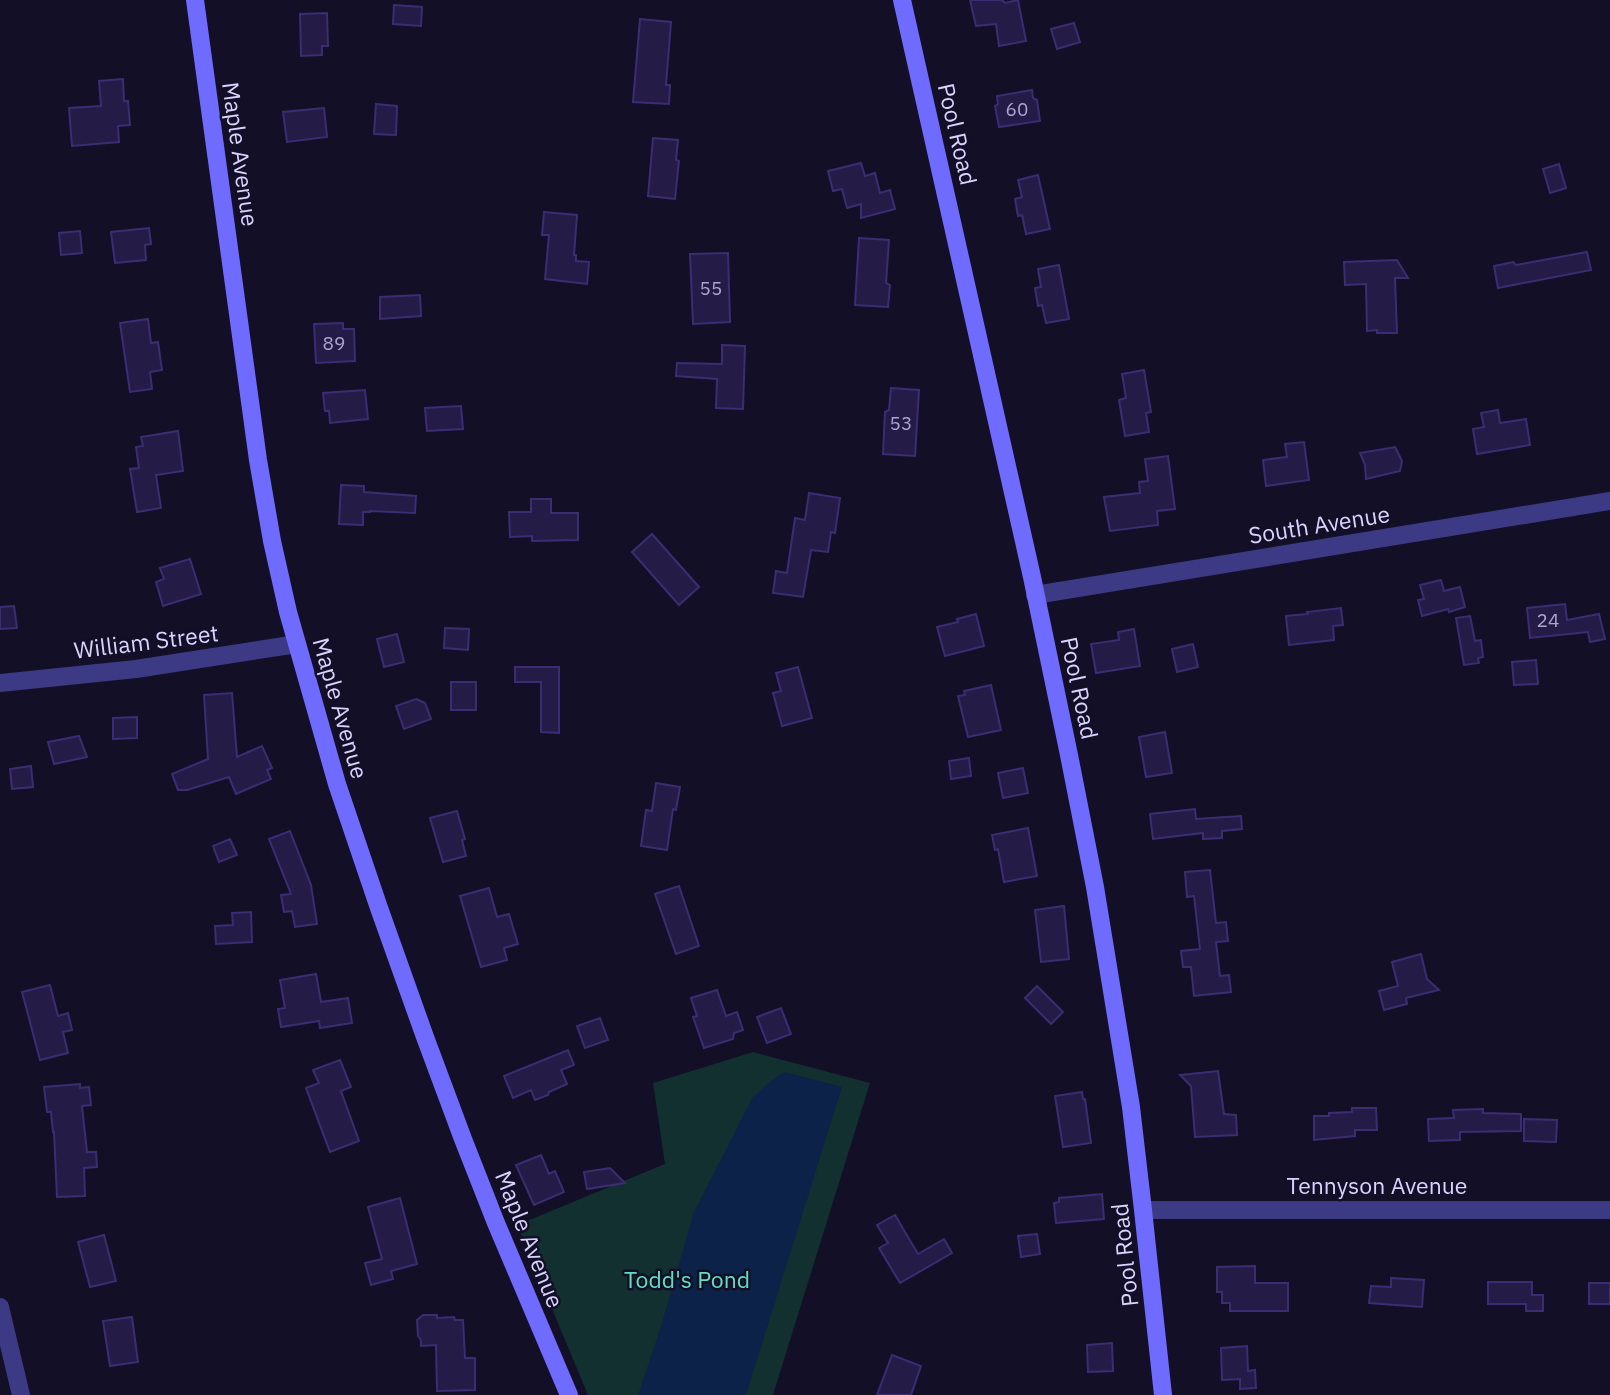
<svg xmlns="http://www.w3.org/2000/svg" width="1610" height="1395" viewBox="0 0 1610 1395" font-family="'IBM Plex Sans',sans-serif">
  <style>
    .green { fill: #12302f }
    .water { fill: #0c2248 }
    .building { fill: #241b47; stroke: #3b2d73; stroke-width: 2 }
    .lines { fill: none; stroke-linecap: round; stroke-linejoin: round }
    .street { stroke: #3d3a85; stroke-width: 18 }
    .secondary { stroke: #6f6bff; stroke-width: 18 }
    .labels { text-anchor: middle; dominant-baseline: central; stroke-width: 5; stroke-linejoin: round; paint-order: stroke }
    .number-label { font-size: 19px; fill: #aca6d1 }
    .street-label { font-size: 23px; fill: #d9d4ff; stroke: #130f26 }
    .park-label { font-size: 23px; fill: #5fe0c0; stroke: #130f26 }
  </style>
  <rect width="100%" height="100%" fill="#130f26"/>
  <path class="green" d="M753,1052L870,1083L773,1395H588L517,1225L665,1164L653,1083Z"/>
  <path class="water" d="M785,1072L842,1087L746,1395H638L662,1323L694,1212L753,1097L771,1081Z"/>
  <g class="building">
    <path d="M970,0H1002L1005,3L1018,0L1026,41L999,46L996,24L976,26Z"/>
    <path d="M394,5L422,7L421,26L393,24Z"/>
    <path d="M327,13L328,46H322V55L301,56L300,14Z"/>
    <path d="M640,19L671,22L666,85H670L669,104L633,102Z"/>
    <path d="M1074,23L1080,42L1057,49L1051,29Z"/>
    <path d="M123,79L124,101H128L130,125L118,126L119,142L72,146L69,108L101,106L99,81Z"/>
    <path d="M1032,90L1033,98L1037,100L1040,121L999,127L995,106L998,104L997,96Z"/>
    <path d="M376,104L397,106L396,135L374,134Z"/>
    <path d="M324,108L327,137L287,142L283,112Z"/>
    <path d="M653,138L678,140L676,160L679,161L675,199L648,196Z"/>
    <path d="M861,163L865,176L875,173L880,193L890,190L895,209L861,218V204L847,208L842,189L833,191L828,171Z"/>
    <path d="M1559,164L1566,188L1550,193L1543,169Z"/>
    <path d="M1038,175L1050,229L1026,234L1022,215L1018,216L1015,199L1022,197L1018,180Z"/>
    <path d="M544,212L577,215L574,255H576V261L589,262L587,284L545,279L549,235H542Z"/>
    <path d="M149,228L151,244L145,245L146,260L115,263L111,232Z"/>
    <path d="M80,231L82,253L61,255L59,233Z"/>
    <path d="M859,238L889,240L886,283L890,285L888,307L855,305Z"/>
    <path d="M1587,252L1591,270L1498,288L1494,266L1513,262L1516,265Z"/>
    <path d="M728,253L730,322L693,324L690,254Z"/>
    <path d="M1397,260L1408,278H1395L1397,333H1377V330L1367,331L1366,284L1345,285L1344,262Z"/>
    <path d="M1059,265L1069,319L1046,323L1042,305L1038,306L1035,288L1041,287L1038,269Z"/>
    <path d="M420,295L421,316L380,319V297Z"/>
    <path d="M148,319L151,343L158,342L162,370L150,372L152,389L130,392L120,323Z"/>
    <path d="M343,323V329H354L355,361L316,363L314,324Z"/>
    <path d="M722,345L745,346L743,409L716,408L717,379L676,376L677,363L722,364Z"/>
    <path d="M1144,370L1151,412L1146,413L1149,432L1125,436L1119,400L1126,398L1122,374Z"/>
    <path d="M891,388L919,390L915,456L883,454L885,412L889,410Z"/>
    <path d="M365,390L368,419L330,423L329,411H325L323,393Z"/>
    <path d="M461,406L463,429L427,431L425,408Z"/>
    <path d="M1498,410L1500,423L1526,419L1530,445L1477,454L1473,429L1484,427L1481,413Z"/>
    <path d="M178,431L183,471L156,475L161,508L137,512L130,469L139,468L136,447L143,446L141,437Z"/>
    <path d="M1304,442L1309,480L1266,486L1263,460L1287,457L1285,444Z"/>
    <path d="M1395,447L1402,461L1400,471L1366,479L1365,465L1360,453Z"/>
    <path d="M1168,456L1175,509L1157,511L1158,525L1110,531L1104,497L1140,493L1139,482L1148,481L1145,459Z"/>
    <path d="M341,485L364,486V492L416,496L415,513L370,511V512H363V525L339,524Z"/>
    <path d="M809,493L840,498L835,533L831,532L828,552L811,550L803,597L773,593L776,571L787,573L795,518L805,520Z"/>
    <path d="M531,499H551V513H578V540L532,541V536L510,537L509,512H531Z"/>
    <path d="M652,534L699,587L679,605L632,552Z"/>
    <path d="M190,559L201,594L163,606L156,582L164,579L160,568Z"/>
    <path d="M1441,580L1444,591L1460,587L1465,607L1449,612L1448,609L1422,616L1418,600L1424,599L1420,585Z"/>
    <path d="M1565,604L1567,620L1599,614L1605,639L1590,642L1588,632L1530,638L1527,608Z"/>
    <path d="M14,606L17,628L0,629V607Z"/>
    <path d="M1341,608L1343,625L1333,626L1334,640L1289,645L1286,616L1308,614L1307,612Z"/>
    <path d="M976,614L984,646L945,656L937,627L958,622L957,619Z"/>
    <path d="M1470,616L1475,641L1481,640L1483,657L1478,658L1479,663L1464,665L1456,618Z"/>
    <path d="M445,628L469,629L468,650L444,648Z"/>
    <path d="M1134,629L1140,666L1096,673L1091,644L1119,640L1118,632Z"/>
    <path d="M397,634L404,662L384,667L377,639Z"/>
    <path d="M1193,644L1198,667L1177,672L1172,649Z"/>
    <path d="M1536,660L1538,684L1514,685L1512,662Z"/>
    <path d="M515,667H559V733L541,732V682H515Z"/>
    <path d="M798,667L812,718L782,726L773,693L781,691L776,673Z"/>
    <rect x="451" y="682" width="25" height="28"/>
    <path d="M991,685L1001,730L968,737L958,696L965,695L964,691Z"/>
    <path d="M232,693L237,757L262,746L272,768L267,770L271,779L236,794L229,777L187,790H178L172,774L208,759L204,695Z"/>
    <path d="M416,699L425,703L431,719L404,729L396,706Z"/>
    <path d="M137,717V738L113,739V718Z"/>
    <path d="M1165,732L1172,773L1146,777L1139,737Z"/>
    <path d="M79,736L87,757L54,764L48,742Z"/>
    <path d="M969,758L971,776L951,779L949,761Z"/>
    <path d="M31,766L33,787L12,789L10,769Z"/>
    <path d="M1023,768L1028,793L1003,798L998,773Z"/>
    <path d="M656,783L680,787L676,810L673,809L667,850L641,846L646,810L652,811Z"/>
    <path d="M1195,809L1196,819L1241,816L1242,829L1222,831V838L1203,839V833L1153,839L1150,814Z"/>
    <path d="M457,811L465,839L462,840L466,856L443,862L430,818Z"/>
    <path d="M1028,828L1037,876L1004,882L998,849L995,850L992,835Z"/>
    <path d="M290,831L311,885L317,924L295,927L292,911L284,912L281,895L291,894L269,839Z"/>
    <path d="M230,839L237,855L219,862L213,846Z"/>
    <path d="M1210,870L1216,923L1226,922L1228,941L1216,942L1220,976L1229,975L1231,992L1194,996L1191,967H1183L1181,951L1200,949L1194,896L1187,897L1185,872Z"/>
    <path d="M679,886L699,946L676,954L655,894Z"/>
    <path d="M489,888L497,917L509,914L518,944L504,948L507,960L481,967L460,896Z"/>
    <path d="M1064,906L1069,959L1041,962L1035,910Z"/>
    <path d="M251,912L252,942L216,944L215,926L233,925L232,913Z"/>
    <path d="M1421,954L1427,979L1439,990L1406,998L1407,1004L1384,1010L1379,991L1398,986L1392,962Z"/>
    <path d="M316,974L321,1002L348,998L352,1023L320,1028L319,1021L281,1027L278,1009L285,1008L280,980Z"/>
    <path d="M50,985L58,1016L68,1013L72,1030L63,1032L68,1053L40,1060L22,992Z"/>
    <path d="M1037,986L1063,1012L1051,1024L1025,998Z"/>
    <path d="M717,990L726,1016L737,1012L743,1030L734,1033L733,1039L704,1048L693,1017L697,1016L691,998Z"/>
    <path d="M781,1008L791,1034L767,1043L757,1017Z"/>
    <path d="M600,1018L608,1040L585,1048L577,1026Z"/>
    <path d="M568,1050L574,1065L561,1070L567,1084L549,1092L548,1095L535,1100L531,1090L513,1098L504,1076Z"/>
    <path d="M340,1060L351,1087L341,1091L359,1141L330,1152L306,1088L319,1083L313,1070Z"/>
    <path d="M1218,1071L1224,1114L1236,1115L1237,1135L1195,1137L1191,1086L1180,1075Z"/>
    <path d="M80,1084V1088L89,1087L91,1105L82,1106L87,1152H96L97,1167L84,1168L85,1196L57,1197L54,1132H53L51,1112H47L44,1087Z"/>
    <path d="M1082,1092L1083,1099H1085L1091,1143L1063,1147L1055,1096Z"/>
    <path d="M1352,1108H1376L1377,1130H1355V1136L1314,1140V1116H1329V1113L1352,1112Z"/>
    <path d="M1483,1109V1113L1521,1114V1131L1460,1132V1140L1429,1141L1428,1119L1454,1118L1453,1110Z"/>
    <path d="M1524,1119L1557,1120L1556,1142L1524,1141Z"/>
    <path d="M541,1155L549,1174L555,1171L564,1192L534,1205L516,1165Z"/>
    <path d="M610,1168L625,1183L587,1189L584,1172Z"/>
    <path d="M1102,1194L1104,1219L1056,1223L1054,1203L1059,1202V1198Z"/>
    <path d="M400,1198L417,1264L391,1271L393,1279L371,1285L365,1263L382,1259L368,1207Z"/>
    <path d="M895,1215L918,1254L944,1239L952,1253L900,1283L879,1248L888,1243L877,1225Z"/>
    <path d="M1037,1234L1040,1254L1021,1257L1018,1236Z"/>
    <path d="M104,1235L116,1281L90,1287L78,1242Z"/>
    <path d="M1255,1266V1283H1288V1311H1230V1303H1222V1292H1217V1267Z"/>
    <path d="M1391,1278L1424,1280L1422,1307L1369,1303L1371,1286L1391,1287Z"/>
    <path d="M1488,1282H1532V1295H1543V1311H1526V1304H1488Z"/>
    <rect x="1589" y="1283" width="21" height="21"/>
    <path d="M423,1315H437V1318L454,1317L455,1320H463L465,1358H475V1390L437,1391L436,1345L421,1346V1340L418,1336L417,1320Z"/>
    <path d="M132,1317L138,1362L110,1366L103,1321Z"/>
    <path d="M1112,1343L1113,1371L1088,1372L1087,1345Z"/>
    <path d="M1247,1346L1248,1371L1255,1370L1256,1388L1240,1389V1379L1222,1380L1221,1348Z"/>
    <path d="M892,1355L921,1366L911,1395H877Z"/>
  </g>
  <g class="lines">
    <g class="street">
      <path d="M1035,595L1610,501"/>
      <path d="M0,683L136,669L297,644"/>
      <path d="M1143,1210H1610"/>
      <path d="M0,1307L21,1395"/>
    </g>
    <g class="secondary">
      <path d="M195,0L258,460L272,541L288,612L337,784L379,908L425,1037L463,1139L496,1223L569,1395"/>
      <path d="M902,0L1032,577L1069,755L1095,887L1131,1107L1143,1210L1163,1395"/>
    </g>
  </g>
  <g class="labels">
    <g class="number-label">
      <text x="1017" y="109">60</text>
      <text x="711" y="288">55</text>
      <text x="334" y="343">89</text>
      <text x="901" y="423">53</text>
      <text x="1548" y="620">24</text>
    </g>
    <g class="street-label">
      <text transform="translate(958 134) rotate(77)">Pool Road</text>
      <text transform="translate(241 154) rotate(82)">Maple Avenue</text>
      <text transform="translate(1319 524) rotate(-9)">South Avenue</text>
      <text transform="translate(146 641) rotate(-7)">William Street</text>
      <text transform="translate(1080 688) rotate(78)">Pool Road</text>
      <text transform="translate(341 708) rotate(74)">Maple Avenue</text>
      <text x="1377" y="1185">Tennyson Avenue</text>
      <text transform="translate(530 1239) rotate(68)">Maple Avenue</text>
      <text transform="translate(1124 1255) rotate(-96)">Pool Road</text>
    </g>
    <g class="park-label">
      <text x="687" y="1279">Todd's Pond</text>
    </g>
  </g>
</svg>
